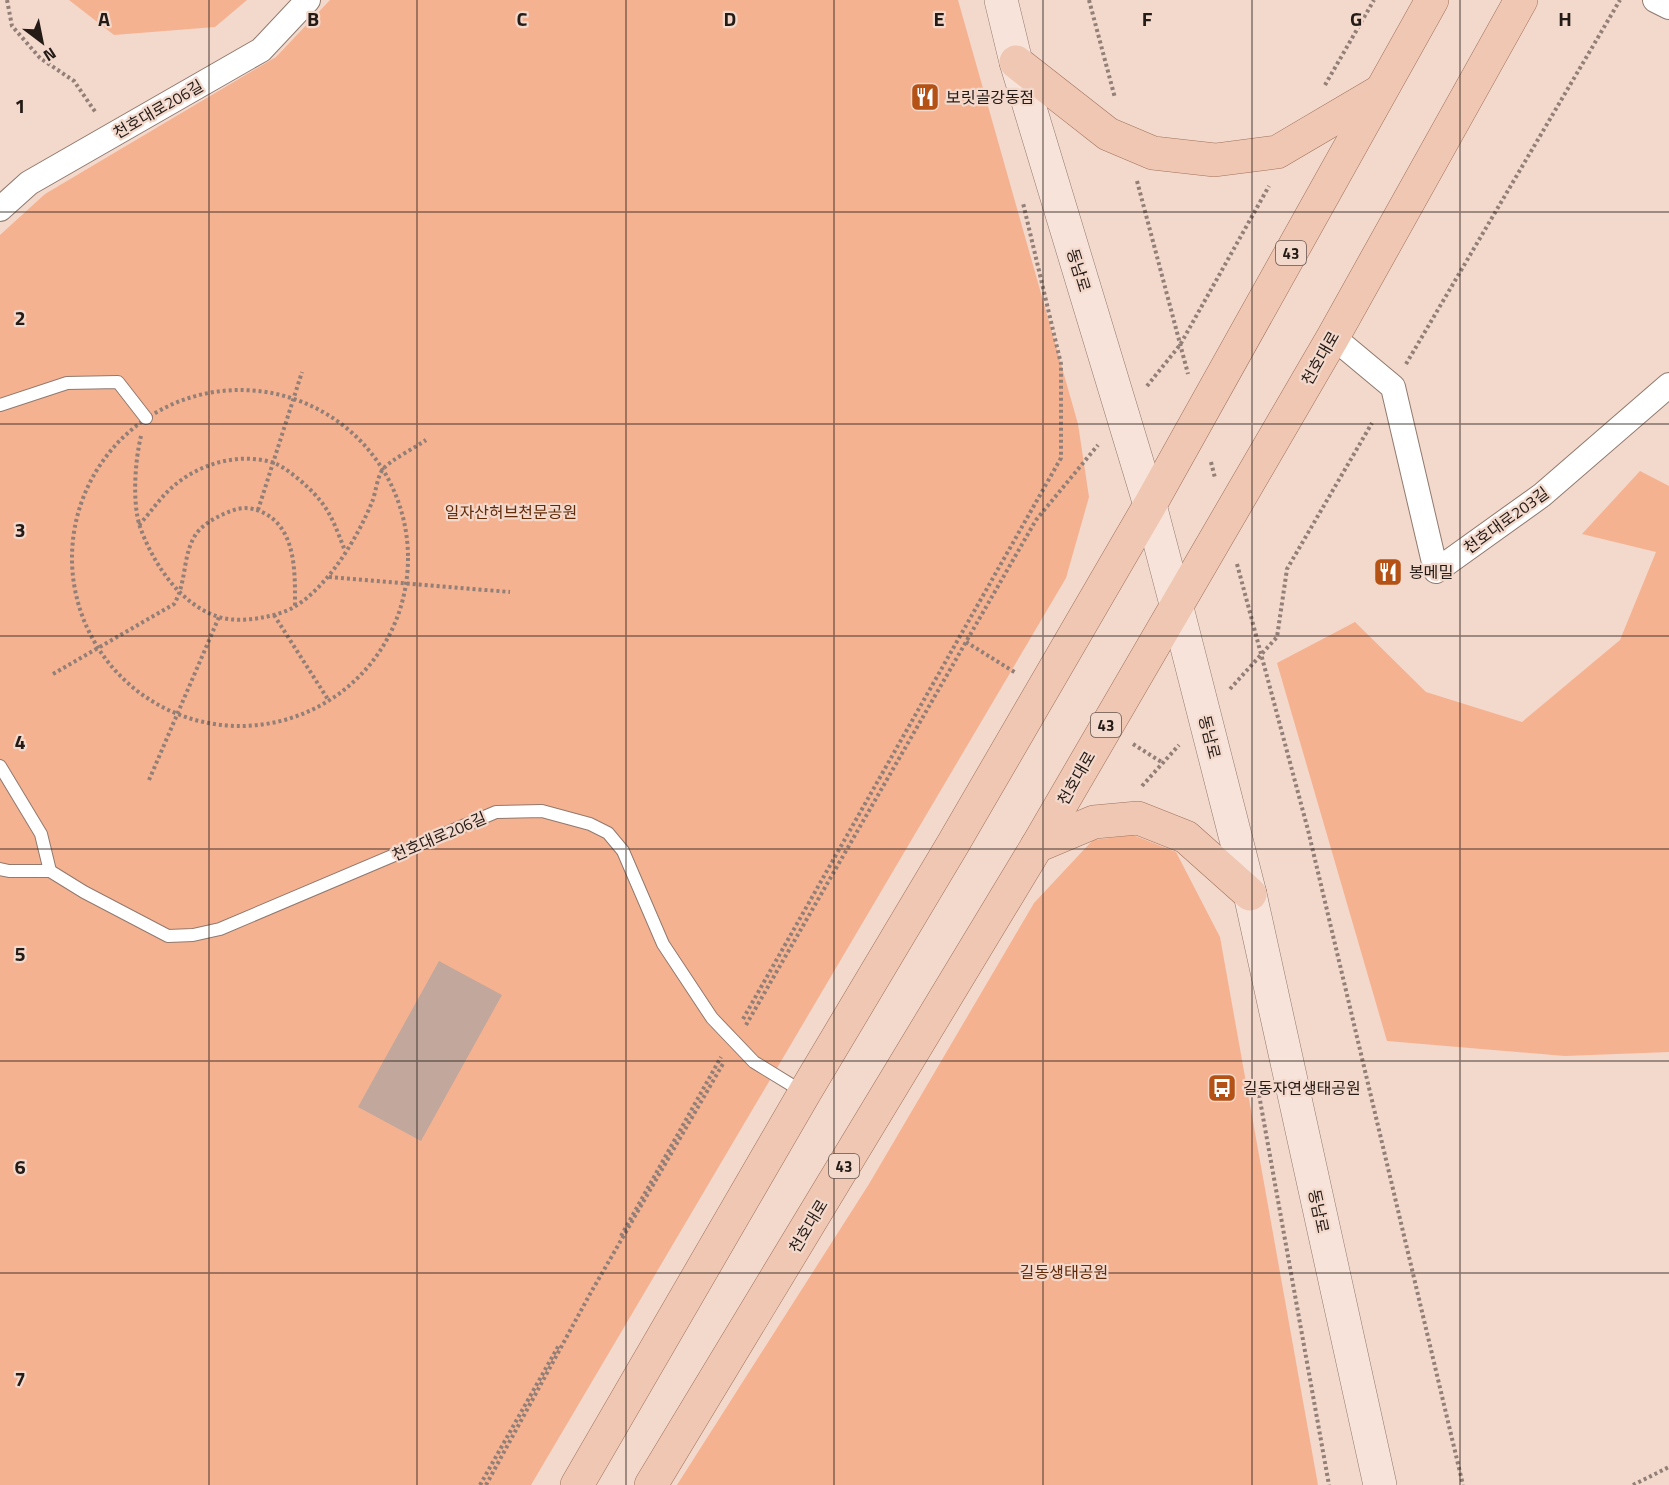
<svg xmlns="http://www.w3.org/2000/svg" width="1669" height="1485" viewBox="0 0 1669 1485" font-family="'Titillium Web','Noto Sans KR',sans-serif">
  <style>
    .green { fill: #f5b291 }
    .building { fill: #c2a89c }
    .lines { fill: none; stroke-linecap: round; stroke-linejoin: round }
    .lane-casing { stroke: #91796e; stroke-width: 14 }
    .street-casing { stroke: #91796e; stroke-width: 26 }
    .secondary-casing { stroke: #91796e; stroke-width: 34 }
    .primary-casing { stroke: #a1725b; stroke-width: 34 }
    .path { stroke: #927f77; stroke-width: 4; stroke-dasharray: 3 3; stroke-linecap: butt }
    .lane { stroke: #fff; stroke-width: 12 }
    .street { stroke: #fff; stroke-width: 24 }
    .secondary { stroke: #f7e3d9; stroke-width: 33 }
    .primary { stroke: #efc7b3; stroke-width: 33 }
    .grid { fill: none; stroke: #241b16; stroke-width: 1.5; stroke-opacity: 0.55 }
    .labels { text-anchor: middle; dominant-baseline: central; stroke-width: 4.5; stroke-linejoin: round; paint-order: stroke }
    .shield { fill: #f3d8cc; stroke: #62544d; stroke-width: 1.5 }
    .shield-label { font-size: 15px; font-weight: bold; fill: #241b16 }
    .poi-label { font-size: 16px; fill: #241b16; stroke: #f3d8cc; text-anchor: start }
    .street-label { font-size: 16px; fill: #241b16; stroke: #f3d8cc }
    .park-label { font-size: 16px; fill: #622a07; stroke: #f3d8cc }
    .grid-label { font-size: 20px; text-anchor: middle; font-weight: bold; fill: #241b16; stroke: #f3d8cc; stroke-width: 4.5; stroke-linejoin: round; paint-order: stroke }
  </style>
  <rect width="100%" height="100%" fill="#f3d8cc"/>
  <g class="green">
    <path d="M69,0H247L215,27L114,35Z"/>
    <path d="M330,0H958L1078,424L1089,497L1066,578L531,1485H0V235L45,194L276,57Z"/>
    <path d="M1640,471L1669,486V1052L1565,1056L1387,1041L1277,663L1355,622L1426,692L1522,722L1620,640L1656,552L1582,534Z"/>
    <path d="M1133,835L1176,852L1220,937L1318,1485H677L869,1184L1034,903L1093,840Z"/>
  </g>
  <path class="building" d="M439,961L502,995L421,1141L358,1107Z"/>
  <g class="lines">
    <g class="lane-casing">
      <g id="lane">
        <path d="M0,405L67,383L118,382L146,418"/>
        <path d="M0,766L41,834L50,871"/>
        <path d="M0,869L9,871H50L84,892L168,936L193,935L220,929L496,812L542,811L590,824L608,833L623,851L663,944L712,1018L754,1062L803,1092"/>
      </g>
    </g>
    <g class="street-casing">
      <g id="street">
        <path d="M1655,0L1669,7"/>
        <path d="M0,209L29,183L261,50L308,0"/>
        <path d="M1333,337L1393,387L1436,571L1542,495L1669,385"/>
      </g>
    </g>
    <g class="secondary-casing">
      <path id="secondary" d="M1001,0L1016,62L1150,505L1176,604L1250,894L1380,1485"/>
    </g>
    <g class="primary-casing">
      <g id="primary">
        <path d="M1016,62L1108,134L1153,153L1215,160L1277,152L1379,92"/>
        <path d="M1037,846L1094,822L1138,818L1186,837L1250,894"/>
        <path d="M577,1485L805,1092L953,844L1150,505L1432,0"/>
        <path d="M651,1485L1037,846L1333,337L1521,0"/>
      </g>
    </g>
    <g class="path">
      <path d="M7,0L12,26L40,58L74,81L96,113"/>
      <path d="M1089,0L1115,98"/>
      <path d="M1325,85L1374,0"/>
      <path d="M1137,181L1188,374"/>
      <path d="M1406,364L1620,0"/>
      <path d="M1147,386L1180,345L1269,186"/>
      <circle cx="240" cy="558" r="168"/>
      <path d="M141,436C135,461 132,502 140,527C153,563 180,605 219,617C232,621 246,620 260,618C271,616 284,613 294,607C328,587 358,537 372,502C376,493 377,475 384,468C391,460 416,447 426,440"/>
      <path d="M1211,462L1215,478"/>
      <path d="M258,510L302,372"/>
      <path d="M139,525C151,512 162,495 176,484C202,463 239,453 271,462C284,465 309,487 318,498C331,512 338,533 345,551"/>
      <path d="M1237,564L1308,830L1463,1485"/>
      <path d="M329,577L510,592"/>
      <path d="M274,615L329,701"/>
      <path d="M966,642L1016,673"/>
      <path d="M53,674L174,604C187,583 182,555 196,534C204,523 218,516 231,511C241,507 251,507 262,512C297,528 295,574 295,607"/>
      <path d="M1230,689L1277,637L1287,569L1372,423"/>
      <path d="M1133,744L1163,763"/>
      <path d="M149,780L219,617"/>
      <path d="M1142,786L1179,745"/>
      <path d="M743,1019L1061,458V364L1023,203"/>
      <path d="M746,1025L1036,520L1098,445"/>
      <path d="M1258,1089L1329,1485"/>
      <path d="M621,1236L721,1057"/>
      <path d="M480,1485L559,1345"/>
      <path d="M486,1485L590,1294L724,1062"/>
      <path d="M1633,1485L1669,1467"/>
    </g>
    <use href="#lane" class="lane"/>
    <use href="#street" class="street"/>
    <use href="#secondary" class="secondary"/>
    <use href="#primary" class="primary"/>
  </g>
  <path class="grid" d="M209,0V1485M417,0V1485M626,0V1485M834,0V1485M1043,0V1485M1252,0V1485M1460,0V1485M0,212H1669M0,424H1669M0,636H1669M0,849H1669M0,1061H1669M0,1273H1669"/>
  <defs>
    <g id="restaurant-square" transform="scale(1.5)"><rect x="-9" y="-9" width="18" height="18" rx="4" fill="#b45216" stroke="#f3d8cc"/><path d="M-5-6h1v4h1v-4h1v4h1v-4h1v5L-1.5 .5V6h-2V.5L-5-1ZM5-6V6H3V1.5H1.5Q1.5-4 5-6Z" fill="#fff"/></g>
    <g id="bus-square" transform="scale(1.5)"><rect x="-9" y="-9" width="18" height="18" rx="4" fill="#b45216" stroke="#f3d8cc"/><path d="M-5-6H5V4H4V6H2V4H-2V6H-4V4H-5ZM-3.5-4V0h7V-4ZM-3.5 1.2v1.5H-2V1.2ZM2 1.2v1.5H3.5V1.2Z" fill="#fff"/></g>
  </defs>
  <g fill-rule="evenodd">
    <use href="#restaurant-square" x="925" y="97"/>
    <use href="#restaurant-square" x="1388" y="572"/>
    <use href="#bus-square" x="1222" y="1088"/>
  </g>
  <g class="labels">
    <g class="shield">
      <rect x="1276" y="241" width="30" height="24" rx="4.5"/>
      <rect x="1091" y="713" width="30" height="24" rx="4.5"/>
      <rect x="829" y="1154" width="30" height="24" rx="4.5"/>
    </g>
    <g class="shield-label">
      <text x="1291" y="253">43</text>
      <text x="1106" y="725">43</text>
      <text x="844" y="1166">43</text>
    </g>
    <g class="poi-label">
      <text x="946" y="97">보릿골강동점</text>
      <text x="1409" y="572">봉메밀</text>
      <text x="1243" y="1088">길동자연생태공원</text>
    </g>
    <g class="street-label">
      <text transform="translate(158 109) rotate(-30)">천호대로206길</text>
      <text transform="translate(1079 270) rotate(73)">동남로</text>
      <text transform="translate(1320 358) rotate(-60)">천호대로</text>
      <text transform="translate(1506 520) rotate(-36)">천호대로203길</text>
      <text transform="translate(1210 737) rotate(76)">동남로</text>
      <text transform="translate(1076 778) rotate(-60)">천호대로</text>
      <text transform="translate(439 836) rotate(-23)">천호대로206길</text>
      <text transform="translate(1319 1211) rotate(78)">동남로</text>
      <text transform="translate(808 1226) rotate(-59)">천호대로</text>
    </g>
    <g class="park-label">
      <text x="511" y="512">일자산허브천문공원</text>
      <text x="1064" y="1272">길동생태공원</text>
    </g>
  </g>
  <g class="grid-label">
    <text x="104" y="26">A</text>
    <text x="313" y="26">B</text>
    <text x="522" y="26">C</text>
    <text x="730" y="26">D</text>
    <text x="939" y="26">E</text>
    <text x="1147" y="26">F</text>
    <text x="1356" y="26">G</text>
    <text x="1565" y="26">H</text>
    <text x="20" y="113">1</text>
    <text x="20" y="325">2</text>
    <text x="20" y="537">3</text>
    <text x="20" y="749">4</text>
    <text x="20" y="961">5</text>
    <text x="20" y="1174">6</text>
    <text x="20" y="1386">7</text>
  </g>
  <g transform="translate(42 42) rotate(148)" stroke="#f3d8cc" stroke-width="4.5" paint-order="stroke">
  <path d="M0-4.5L10 22L0 15L-10 22Z" fill="#241b16"/>
  <text y="-9" font-size="16" font-weight="bold" text-anchor="middle" fill="#241b16">N</text>
  </g>
</svg>
